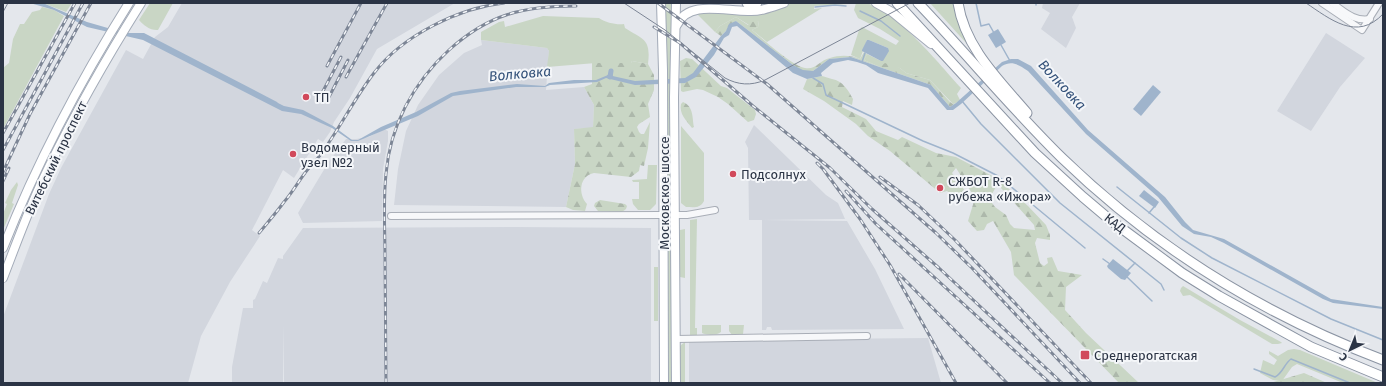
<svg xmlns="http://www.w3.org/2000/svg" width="1386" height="386" viewBox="0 0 1386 386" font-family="'Fira Sans',sans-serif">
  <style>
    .built { fill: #d2d6de }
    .grass { fill: #c9d6c5 }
    .forest { fill: url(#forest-firs); fill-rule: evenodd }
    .water { fill: #9fb4cc }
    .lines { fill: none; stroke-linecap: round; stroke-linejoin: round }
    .stream { stroke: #9fb4cc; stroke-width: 1.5 }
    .canal { stroke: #9fb4cc; stroke-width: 5 }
    .minor-casing { stroke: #a9aeb7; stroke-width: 8 }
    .major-casing { stroke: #a3abb8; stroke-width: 10 }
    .highway-casing { stroke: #8b94a3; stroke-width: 11 }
    .minor { stroke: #f7f8fa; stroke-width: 6 }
    .major { stroke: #fff; stroke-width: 8 }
    .highway { stroke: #fff; stroke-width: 9 }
    .tram { stroke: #7d8696; stroke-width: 1 }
    .rail-casing { stroke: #7d8696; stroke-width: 3 }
    .rail { stroke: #f4f6f9; stroke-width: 1.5; stroke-dasharray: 4.5; stroke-linecap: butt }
    .poi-dot { fill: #d1495b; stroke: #f4f6f9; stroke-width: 1.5 }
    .labels { text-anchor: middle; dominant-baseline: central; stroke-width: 4; stroke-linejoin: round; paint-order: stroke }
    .poi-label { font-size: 13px; fill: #2b3445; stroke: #f4f6f9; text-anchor: start }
    .street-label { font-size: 13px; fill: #2b3445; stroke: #f4f6f9 }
    .water-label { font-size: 14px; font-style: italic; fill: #34527a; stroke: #f4f6f9 }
  </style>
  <defs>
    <pattern id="forest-firs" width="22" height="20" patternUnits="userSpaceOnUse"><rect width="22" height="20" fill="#c9d6c5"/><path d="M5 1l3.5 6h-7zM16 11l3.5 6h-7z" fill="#adb8ab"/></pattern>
  </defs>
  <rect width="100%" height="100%" fill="#e4e7ec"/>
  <g class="built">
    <path d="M182,3H455L377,49L350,98L334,122L330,132L323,142L318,139L294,178L283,170L252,230L260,236L230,282L201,336L188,383H3V317L49,194L61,168L126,50L143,59L155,37L168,27Z"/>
    <path d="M1043,3H1080L1072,17L1076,28L1066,48L1041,29L1050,13L1042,8Z"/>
    <path d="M1326,33L1365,58L1340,87L1311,131L1277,111Z"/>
    <path d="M481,40L547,48L549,51L546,90L584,87L594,105L593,128L574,129L575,164L566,207L394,205L398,169L406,131L418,105L439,75L464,53L482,45Z"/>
    <path d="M754,125L826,195L838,203L845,219L763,220L847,221L875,269L904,329L772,330L771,327H767L766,330H762V220H749L748,148L745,142Z"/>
    <path d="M384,129L388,131V141L383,169L382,221L303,223L298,213L328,163L346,139H356L369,137Z"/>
    <path d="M516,227L651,228V383H284L283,324V383H232V367L243,308H253V300L255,299L263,281L267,283L278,258L283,259V256L303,228Z"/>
    <path d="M928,338L941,383H689V340Z"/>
  </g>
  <g class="grass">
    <path d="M43,3H72L66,12Z"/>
    <path d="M150,3H173L158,30C151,31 143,25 139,20Z"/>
    <path d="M666,3H672L671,35L666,32Z"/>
    <path d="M792,3H848V4L814,6V9L822,8L767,42L752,30L758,27L759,21L749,25L736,17L720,26L715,32L694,11L757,14Z"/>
    <path d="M856,3C859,3 862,3 865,3C894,8 941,66 961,88L957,94L960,100L956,103L953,104L930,80L906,73L900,68L880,67L864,60L867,54L881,61L888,48L869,40H867L860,59L851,55L859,30L862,27L896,45L899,41L880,29L858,18L854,10Z"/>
    <path d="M930,3H957L968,45Z"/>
    <path d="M42,7L54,10L64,16L3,129V68L9,63L13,39L20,24H24L32,12L40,10Z"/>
    <path d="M543,16L599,18C606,23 617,25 624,24L625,28C644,40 651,39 648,64L632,61L631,63H596L547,67L549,51L547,48L481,40V32L499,22L504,21L505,27Z"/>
    <path d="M667,37L671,39V201H668Z"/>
    <path d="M681,126L704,153V201C700,209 693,207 686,207L681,203Z"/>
    <path d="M648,165H657L656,204L650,210H638L633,204L632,199H639V182H633L632,180L647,179Z"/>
    <path d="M17,182L18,185L12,203L14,204L3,230V214L7,204L5,203L11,190Z"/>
    <path d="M697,219L695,328H697V335L696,337H690V220Z"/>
    <path d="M685,229V278L680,277V230Z"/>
    <rect x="668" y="230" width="3" height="153"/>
    <rect x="654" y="267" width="4" height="54"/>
    <path d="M1183,286L1240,320L1281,342L1282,343L1278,344H1272L1190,295L1183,296L1180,291L1181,288Z"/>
    <path d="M702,325H721V332C716,336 706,335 702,333Z"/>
    <path d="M729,325H744L743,334L732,335L729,331Z"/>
    <path d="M685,342V383H680V347L681,345Z"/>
    <path d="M1294,349L1300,350L1378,383H1343L1297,364L1292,367L1282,381L1273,380L1260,373L1263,360L1274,365L1277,360L1269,354V351L1278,356L1288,350Z"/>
  </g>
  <g class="forest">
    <path d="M736,17L748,25L752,22L759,21L758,27L752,30C763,39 792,66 805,68C816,70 820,60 830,58C839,55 851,55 860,59L864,52L867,54L864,60L880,67L885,63L900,68L906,73L930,80L950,102L953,104L956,103L950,107L931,85L851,57L829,59L813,71H803L793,65L736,21L721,36L715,32L720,26Z"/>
    <path d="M686,58L692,59L721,86L727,88L755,110L756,114L754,120L748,122L728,104L718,97L703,90L697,89L683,92L681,91L680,61Z"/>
    <path d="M632,61L648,64L654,75V90L648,104L650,117L639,124L637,127L639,132L641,134H644L650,122L648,148L644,166L640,165L639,171L631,177L594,173C579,176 578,194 587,204L585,211L573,210L566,207L575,164L574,129L593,127L594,105L584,87L592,84V63H631Z"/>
    <path d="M822,76C826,77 828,78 832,79C843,81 848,90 853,99L852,105L843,101L842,107L866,119L876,131L898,140L902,137L936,153L956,157L998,179L1028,206L1046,225L1050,235V240L1037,238L1035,243L1040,263L1044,266L1048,263L1047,258L1052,257L1058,271L1082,275L1066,287L1065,310L1086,333L1139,383H1119L1014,275L1011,252L993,221L987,224L984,230L977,231L968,221L975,198L956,168L952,173L965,191L960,197H954L947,191L940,193L890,151L868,136L856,124L824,101L803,89L807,79ZM996,187L1001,188L1034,225L1035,230L1014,228L1010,224L1006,215L995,207L989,199Z"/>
    <path d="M683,102C694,107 692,117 694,127L692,128C686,120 679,114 681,104Z"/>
    <path d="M600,200L625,204L627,206L626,209L622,212L598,211L594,206L595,203Z"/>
    <path d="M1304,373L1327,383H1269H1270Z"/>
  </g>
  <g class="water">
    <path d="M24,3H43L87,22L125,33H144L277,102L278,103L284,106L303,110L333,126L352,140H358L381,127L416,112L451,93L460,91L517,84L545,86L549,83L574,80H596L608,75L635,81L685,78L693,73L721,36L726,31L729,24L736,21L793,65L803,70L813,71L829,59L851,57L931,85L950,107L956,103L1002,62L1011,59H1018L1031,66L1088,130L1165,197L1185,222L1193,230L1224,239L1331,299L1383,307V309L1333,303L1323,299L1224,243L1211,237L1194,234L1182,226L1158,197L1086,134L1028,71C1019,65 1012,60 1002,66L961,104L953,110H947L928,88L878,73L866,65L857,62L848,60L833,63L821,73L822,76L807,79L793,73L737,26L732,27L729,35L724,38L714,55L696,77L685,83L635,85L606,78L597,82L550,85L545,87H516L453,96L418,116L358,141H351L332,128L301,114L282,111L143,40L87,27L54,10L30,3Z"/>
    <path d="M998,29L1006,42L996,48L988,35Z"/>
    <path d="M867,40H869L888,48L889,51L883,61H881L862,51V50Z"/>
    <path d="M1153,85L1161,92L1141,116L1133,109Z"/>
    <path d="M1144,190L1159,202L1155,208L1139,196Z"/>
    <path d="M1113,259L1131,273L1125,280L1121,279L1108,268L1107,266Z"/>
  </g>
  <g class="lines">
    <g class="stream">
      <path d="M976,3L981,26L989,24L994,33"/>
      <path d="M1036,3V5"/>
      <path d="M815,7L835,5L846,6"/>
      <path d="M860,11L881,21L900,36"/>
      <path d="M1001,45L1010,61"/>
      <path d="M862,62L865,53"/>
      <path d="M813,78L823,84L826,95L923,141L953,153L998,176L1085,248"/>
      <path d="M962,101L981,124L1060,203L1161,284L1164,290"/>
      <path d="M1117,187L1181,238L1212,258L1331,319L1383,340"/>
      <path d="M1149,213L1154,207"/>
      <path d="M1103,259L1110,264"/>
      <path d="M1126,272L1135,263"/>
      <path d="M1126,276L1152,301"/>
      <path d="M1254,369L1275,377C1283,373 1284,364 1291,359L1350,383"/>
    </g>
    <path class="canal" d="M610,77L611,71"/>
    <g class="minor-casing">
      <g id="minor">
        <path d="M1322,3L1362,30L1379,3"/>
        <path d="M1332,3C1344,11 1354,22 1370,19"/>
        <path d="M675,215H687L715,210"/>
        <path d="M391,216L664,215"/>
        <path d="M676,339L867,336"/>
      </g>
    </g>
    <g class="major-casing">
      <g id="major">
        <path d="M661,3L663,70L664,383"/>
        <path d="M676,3L674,97L676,383"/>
        <path d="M876,3L892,12L931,44"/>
        <path d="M677,25C688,0 723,11 748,11C760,12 772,7 784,3"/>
        <path d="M3,248C37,162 80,81 129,3"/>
        <path d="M3,278C17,242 30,205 47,171C75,113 107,57 141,3"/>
      </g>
    </g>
    <g class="highway-casing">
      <g id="highway">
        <path d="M747,3H757"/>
        <path d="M897,3L1035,153L1083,197L1109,219L1182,273L1219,296L1311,347L1383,377"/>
        <path d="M918,3C967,54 1012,109 1062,158C1154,247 1264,315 1383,360"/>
        <path d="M958,3C965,48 999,80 1027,113"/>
      </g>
    </g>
    <use href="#minor" class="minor"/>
    <use href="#major" class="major"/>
    <use href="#highway" class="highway"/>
    <g class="tram">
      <path d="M624,3L665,30L725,78C738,85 751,86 765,80L910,3"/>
      <path d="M1306,3C1330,19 1357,42 1383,14"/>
      <path d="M3,12L8,3"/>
    </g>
    <g class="rail-casing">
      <g id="rail">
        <path d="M658,3L767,84L936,233L972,268L1080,383"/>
        <path d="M654,27L680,43L695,56L753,106L830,168L872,209L939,268L1062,383"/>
        <path d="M327,66L361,3"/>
        <path d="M346,77L387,3"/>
        <path d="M322,93L341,57"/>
        <path d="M329,97L348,60"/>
        <path d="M3,133L75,3"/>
        <path d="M3,150L83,3"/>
        <path d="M817,163L823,169L860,219L890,265L956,383"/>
        <path d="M3,172L30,114L91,3"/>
        <path d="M880,177L918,205L955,240L1091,383"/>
        <path d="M3,181L9,168"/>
        <path d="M846,191L876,224L1050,383"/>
        <path d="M259,233C268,222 276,213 284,202C292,193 298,182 305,173C310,166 316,161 321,154C340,128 354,99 374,73C402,36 458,8 504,3"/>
        <path d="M899,274L1007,383"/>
        <path d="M386,383C386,341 385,298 385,256C385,229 383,201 386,174C390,126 413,83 449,50C489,14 523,6 576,6"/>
      </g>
    </g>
    <use href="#rail" class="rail"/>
  </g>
  <g class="poi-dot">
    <circle cx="306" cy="97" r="4"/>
    <circle cx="293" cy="154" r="4"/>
    <circle cx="733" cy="174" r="4"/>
    <circle cx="940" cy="188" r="4"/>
    <rect x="1080" y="350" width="10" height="10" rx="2"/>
  </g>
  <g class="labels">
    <g class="poi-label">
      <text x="314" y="97">ТП</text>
      <text x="301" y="147">Водомерный<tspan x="301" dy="15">узел №2</tspan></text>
      <text x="741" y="174">Подсолнух</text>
      <text x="948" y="181">СЖБОТ R-8<tspan x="948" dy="15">рубежа «Ижора»</tspan></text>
      <text x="1094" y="355">Среднерогатская</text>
    </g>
    <g class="street-label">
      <text transform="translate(56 158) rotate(-64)">Витебский проспект</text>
      <text transform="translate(664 193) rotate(-90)">Московское шоссе</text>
      <text transform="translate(1115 223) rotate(38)">КАД</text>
    </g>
    <g class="water-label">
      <text transform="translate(520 74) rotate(-5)">Волковка</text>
      <text transform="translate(1062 85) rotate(47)">Волковка</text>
    </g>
  </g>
  <rect width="1386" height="386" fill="none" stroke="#2b3445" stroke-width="8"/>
  <g transform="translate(1350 350) rotate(223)" stroke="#f4f6f9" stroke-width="3" paint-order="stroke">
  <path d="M0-3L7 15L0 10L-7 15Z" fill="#2b3445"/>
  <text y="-6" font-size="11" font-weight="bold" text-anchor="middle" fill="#2b3445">С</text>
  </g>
</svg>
